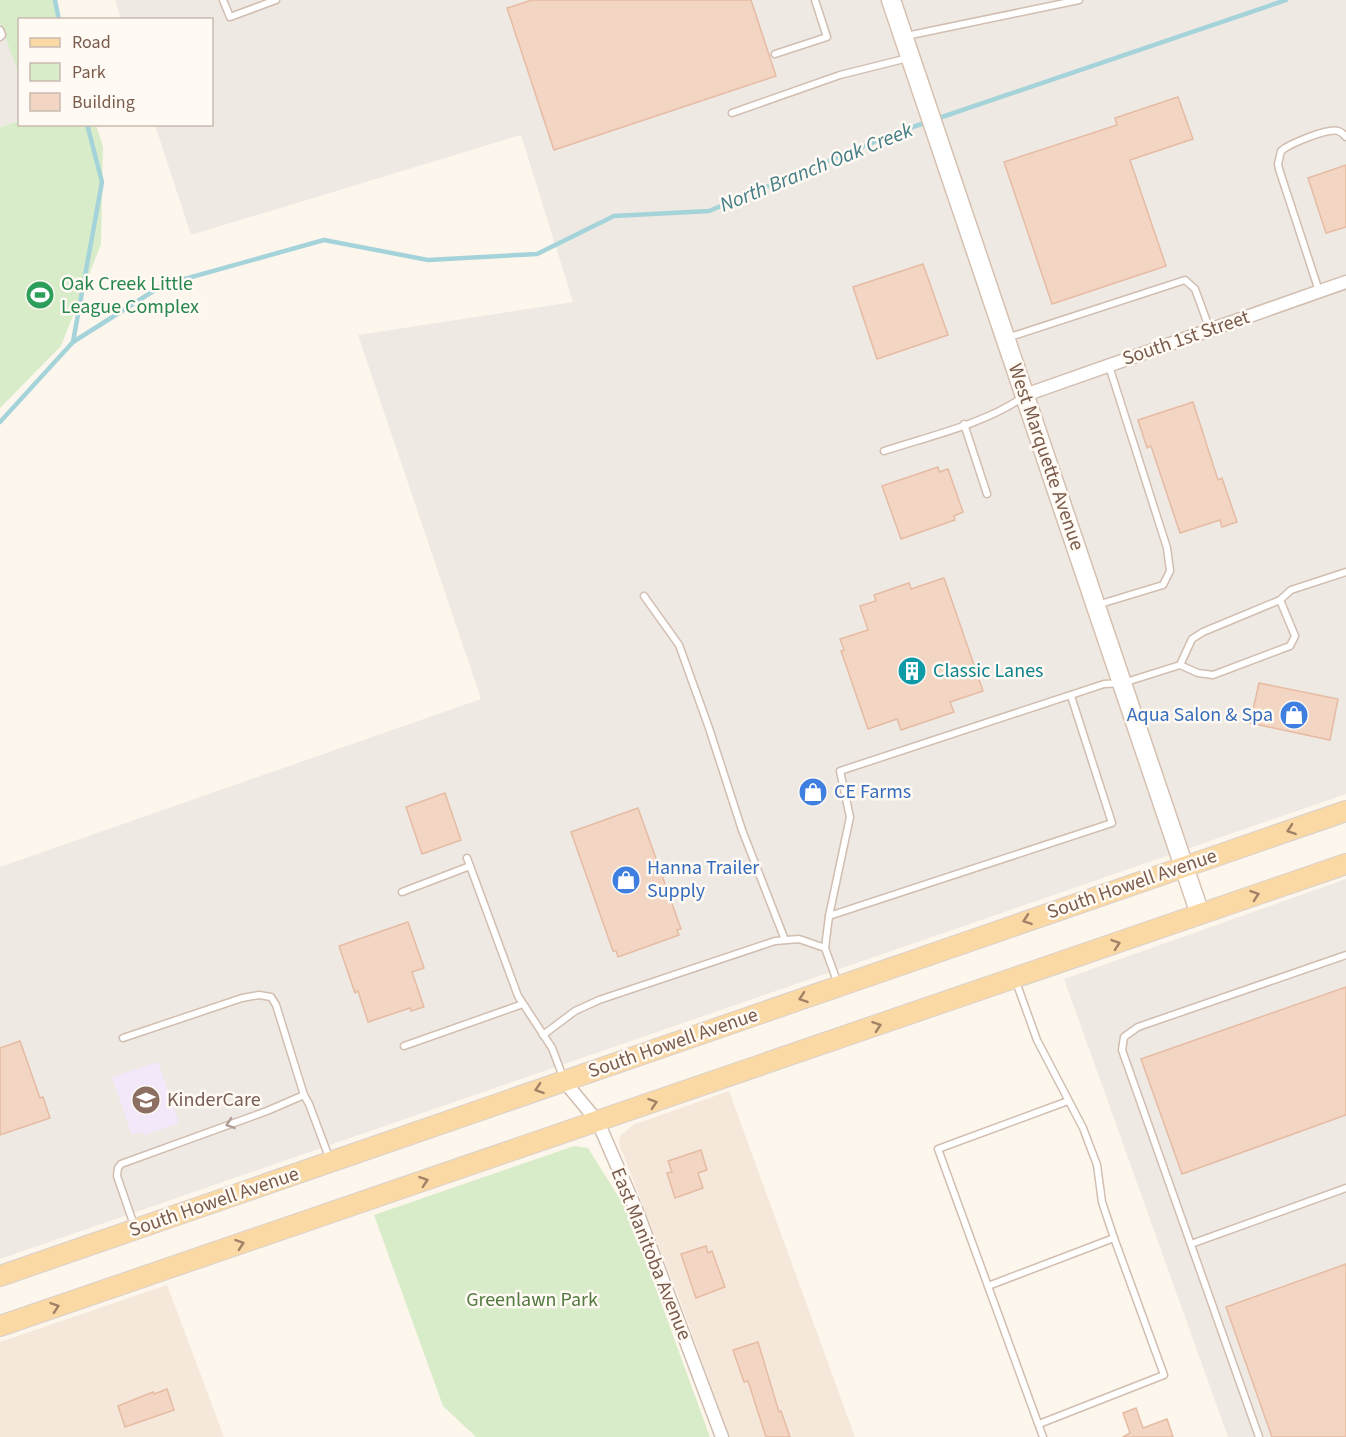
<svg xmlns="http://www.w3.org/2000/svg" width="1346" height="1437" viewBox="0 0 1346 1437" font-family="'Source Sans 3',sans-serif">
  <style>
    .residential { fill: #f5e8da }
    .industrial { fill: #efe9e4 }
    .education { fill: #f3e8fa }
    .green { fill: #d8ecc9 }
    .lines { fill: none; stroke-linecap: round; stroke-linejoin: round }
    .stream { stroke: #a5d3da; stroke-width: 4.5 }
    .building { fill: #f3d5c3; stroke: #e6bba3; stroke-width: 1.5 }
    .lane-casing { stroke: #d1beb0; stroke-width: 9 }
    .street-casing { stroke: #d1beb0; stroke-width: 15 }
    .secondary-casing { stroke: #d6c0b0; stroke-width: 21 }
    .primary-casing { stroke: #dad1cd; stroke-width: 22 }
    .lane { stroke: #fff; stroke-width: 6 }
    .street { stroke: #fff; stroke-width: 12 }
    .secondary { stroke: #fff; stroke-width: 18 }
    .primary { stroke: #fbd9a5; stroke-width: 20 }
    .oneway { stroke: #a18267 }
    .oneway2 { stroke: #af9d94 }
    .labels { text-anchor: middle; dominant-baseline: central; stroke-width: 5; stroke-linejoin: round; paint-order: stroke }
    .leisure-label { font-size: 20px; fill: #27864d; stroke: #fffaf3; text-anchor: start }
    .street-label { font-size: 20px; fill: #7a5c4d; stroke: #fffaf3 }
    .culture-label { font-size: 20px; fill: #0d838f; stroke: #fffaf3; text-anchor: start }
    .shop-label { font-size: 20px; fill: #366cbe; stroke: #fffaf3; text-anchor: start }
    .education-label { font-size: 20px; fill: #785e54; stroke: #fffaf3; text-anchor: start }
    .park-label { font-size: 20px; fill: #537a41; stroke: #fffaf3 }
    .water-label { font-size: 21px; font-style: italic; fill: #437c86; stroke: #fffaf3 }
  </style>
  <rect width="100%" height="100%" fill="#fdf6ec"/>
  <g class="residential">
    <path d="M729,1091L855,1437H730L676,1290L625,1159L619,1144L620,1136L633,1125Z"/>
    <path d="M167,1285L224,1437H0V1342Z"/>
  </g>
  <g class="industrial">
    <path d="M115,0H1346V794L0,1259V867L481,699L358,335L573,302L521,135L191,235L155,125L212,124V20L121,19Z"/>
    <path d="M0,21L20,76L19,121L0,127Z"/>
    <path d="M1346,879V1437H1228L1064,979Z"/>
  </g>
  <path class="education" d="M158,1062L179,1123L144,1135L142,1132L132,1135L112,1077Z"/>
  <g class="green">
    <path d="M0,0H54L61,19L20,20L19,76L0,21Z"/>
    <path d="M19,121L20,124L96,125L103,146L101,244L61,346L0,408V127Z"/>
    <path d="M574,1146L588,1148L628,1212L710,1437H476L443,1406L374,1215Z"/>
  </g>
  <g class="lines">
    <g class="stream">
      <path d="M55,0L59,20"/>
      <path d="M936,119L1286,0"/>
      <path d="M73,342L102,182L87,124"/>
      <path d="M0,422L73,342L163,285L324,240L428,260L537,254L614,216L709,211L903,130L928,122"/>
    </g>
  </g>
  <g class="building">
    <path d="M532,0H751L776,76L554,150L507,8Z"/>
    <path d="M1178,97L1193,139L1130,160L1166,266L1052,304L1004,162L1117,125L1115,118Z"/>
    <path d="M1346,165V227L1326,233L1308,178Z"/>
    <path d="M923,264L948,335L877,359L853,287Z"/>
    <path d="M1193,402L1218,480L1222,478L1237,522L1222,527L1220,520L1180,533L1151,446L1147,448L1138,420Z"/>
    <path d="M938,467L939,472L948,469L963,512L954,516L955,520L901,539L882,486Z"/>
    <path d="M944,578L983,691L950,702L954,712L901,730L897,719L868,729L841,651L844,650L840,639L868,630L860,606L876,601L874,595L909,583L911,589Z"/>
    <path d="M1259,683L1338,699L1330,740L1250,723Z"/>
    <path d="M445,793L461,840L422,854L406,807Z"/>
    <path d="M638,808L681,929L677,930L679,935L618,957L616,951H613L571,832Z"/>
    <path d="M408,922L424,968L412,972L424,1007L411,1011L410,1008L368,1022L358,991L355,993L339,946Z"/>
    <path d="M1346,987V1115L1182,1174L1141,1059Z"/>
    <path d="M20,1041L40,1098L43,1097L50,1118L0,1135V1048Z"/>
    <path d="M701,1150L707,1170L698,1173L703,1188L675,1198L667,1173L672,1172L668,1161Z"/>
    <path d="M706,1246L708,1253L712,1251L725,1287L696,1298L681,1254Z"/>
    <path d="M1346,1264V1437H1272L1226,1307Z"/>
    <path d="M758,1342L779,1412L781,1411L790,1437H766L748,1381L744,1382L733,1350Z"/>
    <path d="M167,1389L174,1410L125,1427L118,1406L153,1392L154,1394Z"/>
    <path d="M1136,1408L1143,1428L1167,1419L1173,1437H1123L1130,1433L1123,1413Z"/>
  </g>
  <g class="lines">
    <g class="lane-casing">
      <g id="lane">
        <path d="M223,0L230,17L276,0"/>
        <path d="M0,30L2,35L0,37"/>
        <path d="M906,36L1079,0"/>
        <path d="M775,54L827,37L815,0"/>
        <path d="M732,113L840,75L908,58"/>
        <path d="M1319,291L1279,169L1278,164L1281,151C1289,144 1327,128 1338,131C1342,132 1343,134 1346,137"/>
        <path d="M1007,338L1185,280L1195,289L1210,330"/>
        <path d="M964,424L987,494"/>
        <path d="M884,451C927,437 987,423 1023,397"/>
        <path d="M644,596L679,645L709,728L742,830L785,940"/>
        <path d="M1097,605L1163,585L1170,571L1167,548L1109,366"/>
        <path d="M1180,665L1198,673L1213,675L1290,646L1295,636L1280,600"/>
        <path d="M467,858L518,996L552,1048L563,1077"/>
        <path d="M402,892L470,866"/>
        <path d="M829,916L1112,823L1071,696"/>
        <path d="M825,948L829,916L850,817L840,771L1104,684L1123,683L1180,665L1192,639L1203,632L1280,600L1291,590L1346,572"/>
        <path d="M1015,979L1037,1040L1083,1128L1097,1165L1102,1202L1114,1238L1164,1375L1039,1424"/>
        <path d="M543,1035L575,1011L599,1000L775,941L799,939L825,948L838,984"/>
        <path d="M123,1038L242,998L259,995L271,997L276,1005L304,1095L309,1104L330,1160"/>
        <path d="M404,1046L523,1004"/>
        <path d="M135,1228L117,1176L118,1168L121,1164L267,1111L304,1095"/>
        <path d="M1191,1244L1346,1188"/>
        <path d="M988,1286L1114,1238"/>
        <path d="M1043,1437L938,1149L1068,1101"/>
        <path d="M1259,1437L1122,1050L1124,1037L1138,1027L1346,955"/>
      </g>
    </g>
    <g class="street-casing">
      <g id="street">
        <path d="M1025,395L1346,282"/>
        <path d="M564,1081L598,1122L638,1214L722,1437"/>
      </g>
    </g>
    <g class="secondary-casing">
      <path id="secondary" d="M891,0L1200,914"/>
    </g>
    <g class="primary-casing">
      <g id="primary">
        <path d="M0,1276L1346,811"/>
        <path d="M0,1326L1346,864"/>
      </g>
    </g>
    <use href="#lane" class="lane"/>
    <use href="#street" class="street"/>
    <use href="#secondary" class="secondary"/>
    <use href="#primary" class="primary"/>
  </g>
  <defs><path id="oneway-chevron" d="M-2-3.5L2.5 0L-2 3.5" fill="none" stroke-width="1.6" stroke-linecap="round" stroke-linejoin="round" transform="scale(1.5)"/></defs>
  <g class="oneway">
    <use href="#oneway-chevron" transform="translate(1291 830) rotate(161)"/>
    <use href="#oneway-chevron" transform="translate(1255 895) rotate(-19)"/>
    <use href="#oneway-chevron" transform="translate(1027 920) rotate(161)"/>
    <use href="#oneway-chevron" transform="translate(1116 944) rotate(-19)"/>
    <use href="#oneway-chevron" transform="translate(803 998) rotate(161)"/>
    <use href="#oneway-chevron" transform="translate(877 1026) rotate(-19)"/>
    <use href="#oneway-chevron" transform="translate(539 1089) rotate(161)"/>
    <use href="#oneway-chevron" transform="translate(653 1103) rotate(-19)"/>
    <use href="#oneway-chevron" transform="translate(424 1181) rotate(-19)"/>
    <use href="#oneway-chevron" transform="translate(240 1244) rotate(-19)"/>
    <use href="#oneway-chevron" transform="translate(55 1307) rotate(-19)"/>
  </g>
  <use class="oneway2" href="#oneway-chevron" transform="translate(230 1124) rotate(161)"/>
  <defs>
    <g id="stadium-disc" transform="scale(1.5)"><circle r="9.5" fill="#2e9e5b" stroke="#fffaf3"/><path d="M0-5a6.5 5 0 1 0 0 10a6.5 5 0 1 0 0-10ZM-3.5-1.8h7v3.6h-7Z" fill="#fff"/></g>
    <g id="building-disc" transform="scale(1.5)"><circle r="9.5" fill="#0f9aa8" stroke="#fffaf3"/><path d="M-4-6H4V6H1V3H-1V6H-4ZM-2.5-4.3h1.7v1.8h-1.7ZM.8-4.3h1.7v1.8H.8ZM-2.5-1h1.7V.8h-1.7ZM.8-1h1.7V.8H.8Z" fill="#fff"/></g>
    <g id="shop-disc" transform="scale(1.5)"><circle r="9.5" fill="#3f7fe0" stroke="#fffaf3"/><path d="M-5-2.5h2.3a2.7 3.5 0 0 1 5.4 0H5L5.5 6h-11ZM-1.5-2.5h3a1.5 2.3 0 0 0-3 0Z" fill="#fff"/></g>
    <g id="school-disc" transform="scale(1.5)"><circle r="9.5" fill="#8d6e63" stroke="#fffaf3"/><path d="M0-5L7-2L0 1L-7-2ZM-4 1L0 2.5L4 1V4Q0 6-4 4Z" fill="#fff"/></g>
  </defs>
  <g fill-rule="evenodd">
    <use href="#stadium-disc" x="40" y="295"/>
    <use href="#building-disc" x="912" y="671"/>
    <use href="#shop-disc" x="1294" y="715"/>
    <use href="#shop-disc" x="813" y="792"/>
    <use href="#shop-disc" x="626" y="880"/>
    <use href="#school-disc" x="146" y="1100"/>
  </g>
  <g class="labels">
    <g class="leisure-label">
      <text x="61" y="284">Oak Creek Little<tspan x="61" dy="23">League Complex</tspan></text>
    </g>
    <g class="street-label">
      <text transform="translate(1186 338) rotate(-19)">South 1st Street</text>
      <text transform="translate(1046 457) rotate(71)">West Marquette Avenue</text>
      <text transform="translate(1132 884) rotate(-19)">South Howell Avenue</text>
      <text transform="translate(673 1043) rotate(-19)">South Howell Avenue</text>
      <text transform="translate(214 1202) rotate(-19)">South Howell Avenue</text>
      <text transform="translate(651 1254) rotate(68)">East Manitoba Avenue</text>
    </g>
    <g class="culture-label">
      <text x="933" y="671">Classic Lanes</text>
    </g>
    <g class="shop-label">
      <text x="1273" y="715" text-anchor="end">Aqua Salon &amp; Spa</text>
      <text x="834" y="792">CE Farms</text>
      <text x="647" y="868">Hanna Trailer<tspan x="647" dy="23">Supply</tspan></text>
    </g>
    <g class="education-label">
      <text x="167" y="1100">KinderCare</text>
    </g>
    <g class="park-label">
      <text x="532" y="1300">Greenlawn Park</text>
    </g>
    <g class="water-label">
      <text transform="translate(816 167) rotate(-22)">North Branch Oak Creek</text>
    </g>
  </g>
  <rect x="18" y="18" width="195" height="108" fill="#fffaf3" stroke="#cabbb1" stroke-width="1.5"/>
  <rect x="30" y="38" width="30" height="9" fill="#fbd9a5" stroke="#cabbb1" stroke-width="1.5"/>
  <text x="72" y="48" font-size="18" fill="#7a5c4d">Road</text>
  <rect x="30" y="63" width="30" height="18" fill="#d8ecc9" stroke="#cabbb1" stroke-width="1.5"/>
  <text x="72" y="78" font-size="18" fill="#7a5c4d">Park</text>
  <rect x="30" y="93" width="30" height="18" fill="#f3d5c3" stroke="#cabbb1" stroke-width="1.5"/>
  <text x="72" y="108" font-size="18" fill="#7a5c4d">Building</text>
</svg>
